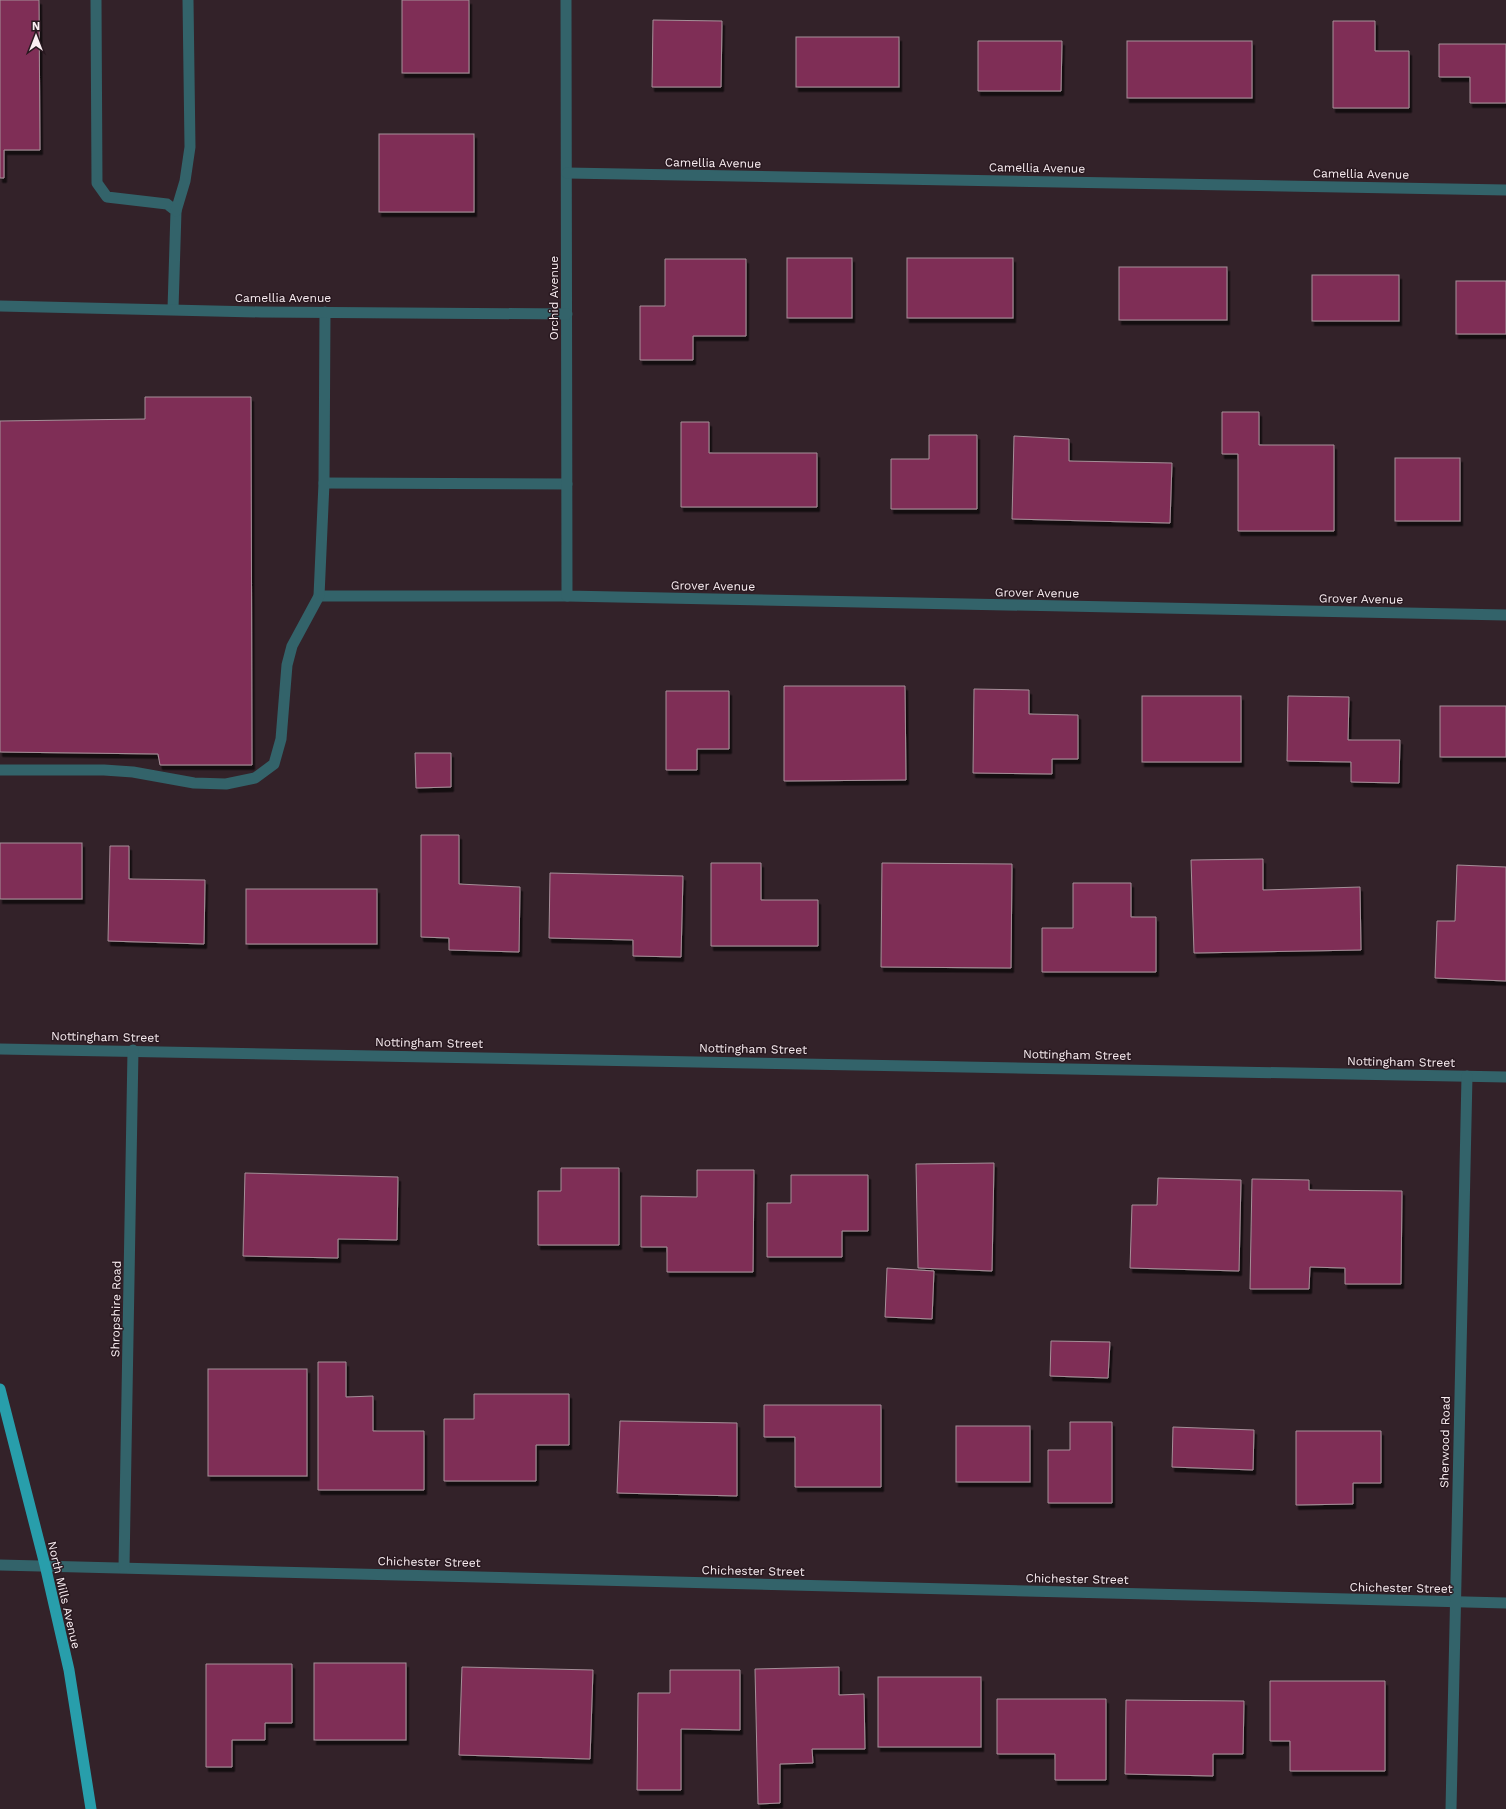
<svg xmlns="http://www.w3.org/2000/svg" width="1506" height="1809" viewBox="0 0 1506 1809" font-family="'Work Sans',sans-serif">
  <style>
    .building { fill: #7f2f57; stroke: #a58f98; filter: url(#shadow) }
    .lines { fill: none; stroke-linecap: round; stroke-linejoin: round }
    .service { stroke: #33636a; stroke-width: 11 }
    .minor { stroke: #33636a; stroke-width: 11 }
    .primary { stroke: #289eab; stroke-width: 11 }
    .labels { text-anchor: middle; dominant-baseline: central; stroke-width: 3; stroke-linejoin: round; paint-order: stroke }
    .street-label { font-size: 12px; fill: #faeef2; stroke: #291920 }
  </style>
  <defs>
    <filter id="shadow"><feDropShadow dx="2.5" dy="4.5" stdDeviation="0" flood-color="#0009"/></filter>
  </defs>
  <rect width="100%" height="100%" fill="#332229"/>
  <g class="building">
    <path d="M0,0H39L40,150H4V178H0Z"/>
    <rect x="402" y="0" width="67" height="73"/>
    <path d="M653,20L722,21L721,87H652Z"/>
    <path d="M1333,21H1375V51H1409V108H1333Z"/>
    <rect x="796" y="37" width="103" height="50"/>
    <path d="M978,41H1062L1061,91H978Z"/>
    <rect x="1127" y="41" width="125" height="57"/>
    <path d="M1439,44H1506V103H1470V77H1439Z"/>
    <rect x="379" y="134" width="95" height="78"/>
    <rect x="787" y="258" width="65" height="60"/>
    <rect x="907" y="258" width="106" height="60"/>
    <path d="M665,259H746V336H693V360H640V306H665Z"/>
    <rect x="1119" y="267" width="108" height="53"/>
    <rect x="1312" y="275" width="87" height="46"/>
    <rect x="1456" y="281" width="50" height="53"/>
    <path d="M145,397H251L252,765H160L158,754L0,752V421L145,419Z"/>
    <path d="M1222,412H1259V445H1334V531H1238V454H1222Z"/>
    <path d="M681,422H709V453H817V507H681Z"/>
    <path d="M929,435H977V509H891V459H929Z"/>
    <path d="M1014,436L1069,439V461L1172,463L1170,523L1012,519Z"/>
    <rect x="1395" y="458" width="65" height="63"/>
    <path d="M784,686H905L906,780L784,781Z"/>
    <path d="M974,689L1029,690V714L1078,715V759H1052V774L973,773Z"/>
    <path d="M666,691H729V749H697V770H666Z"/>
    <rect x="1142" y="696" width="99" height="66"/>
    <path d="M1288,696L1349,697L1348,740H1400L1399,783L1351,782V762L1287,761Z"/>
    <rect x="1440" y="706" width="66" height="51"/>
    <path d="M415,753H451V787L416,788Z"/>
    <path d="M421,835H459V884L520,887L519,952L449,950V938L421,937Z"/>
    <rect x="0" y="843" width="82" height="56"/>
    <path d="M110,846H129V879L205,880L204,944L108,941Z"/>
    <path d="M1263,859V890L1360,887L1361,950L1194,953L1191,860Z"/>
    <path d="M711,863H761V900H818V946H711Z"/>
    <path d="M882,863L1012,864L1011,968L881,967Z"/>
    <path d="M1457,865L1506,867V981L1435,978L1437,921H1455Z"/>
    <path d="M550,873L683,876L681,957L633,956V940L549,938Z"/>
    <path d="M1073,883H1131V917H1156V972H1042V928H1073Z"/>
    <rect x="246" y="889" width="131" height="55"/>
    <path d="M994,1163L992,1271L918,1268L916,1164Z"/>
    <path d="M561,1168H619V1245H538V1191H561Z"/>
    <path d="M697,1170H754L753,1272H667V1247H641V1196L697,1197Z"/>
    <path d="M245,1173L398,1177L397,1240L338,1239V1258L243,1256Z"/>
    <path d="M791,1175H868V1231H842V1257H767V1203H791Z"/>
    <path d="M1158,1178L1241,1180L1239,1271L1130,1268L1132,1205H1157Z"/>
    <path d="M1252,1179L1309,1180V1190L1402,1191L1401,1284H1345V1268L1310,1267L1309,1289H1250Z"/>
    <path d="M887,1268L934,1271L932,1319L885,1317Z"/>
    <path d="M1051,1341L1110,1342L1108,1378L1050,1376Z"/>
    <path d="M318,1362H346V1397L373,1396V1431H424V1490H318Z"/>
    <rect x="208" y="1369" width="99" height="107"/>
    <path d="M474,1394H569V1445H536V1481H444V1419H474Z"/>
    <path d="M764,1405H881V1487H795V1437H764Z"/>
    <path d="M620,1421L737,1423V1496L617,1493Z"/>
    <path d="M1070,1422H1112V1503H1048V1450H1070Z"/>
    <rect x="956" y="1426" width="74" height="56"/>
    <path d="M1173,1427L1254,1430L1253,1470L1172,1467Z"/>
    <path d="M1296,1431H1381V1483H1353V1504L1296,1505Z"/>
    <rect x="314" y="1663" width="92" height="77"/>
    <path d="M206,1664H292V1723H265V1740H232V1767H206Z"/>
    <path d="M462,1667L593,1670L590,1759L459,1755Z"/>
    <path d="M839,1667V1695L864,1694L865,1749H812L813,1763L780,1764V1803L758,1804L755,1669Z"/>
    <path d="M670,1670H740V1730L681,1729V1790H637L638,1693H670Z"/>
    <rect x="878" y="1677" width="103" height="70"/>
    <path d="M1270,1681H1385V1771H1290V1741H1270Z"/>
    <path d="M997,1699H1106V1780H1055V1754H997Z"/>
    <path d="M1126,1700L1244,1701L1243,1754H1213V1776L1125,1774Z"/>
  </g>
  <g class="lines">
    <g class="service">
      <path d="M96,0L97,183L107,197L167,204L176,211L173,309"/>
      <path d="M176,211L185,181L190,147L188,0"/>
      <path d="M324,483L567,484"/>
      <path d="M319,596H567"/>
      <path d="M0,770H104L133,772L194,783L226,784L255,778L274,764L281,739L287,665L292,646L319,596L324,483L325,312"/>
    </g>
    <g class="minor">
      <path d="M566,0L567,596L1506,615"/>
      <path d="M567,173L1506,190"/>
      <path d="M0,306L261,312L567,314"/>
      <path d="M0,1049L1506,1077"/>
      <path d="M0,1565L1506,1603"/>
      <path d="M124,1567L133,1050"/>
      <path d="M1451,1809L1467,1076"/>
    </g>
    <path class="primary" d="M0,1389L45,1565L69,1670L91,1809"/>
  </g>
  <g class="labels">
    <g class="street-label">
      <text transform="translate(713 163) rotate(1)">Camellia Avenue</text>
      <text transform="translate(1037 168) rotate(1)">Camellia Avenue</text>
      <text transform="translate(1361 174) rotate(1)">Camellia Avenue</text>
      <text x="283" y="298">Camellia Avenue</text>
      <text transform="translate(554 298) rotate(-90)">Orchid Avenue</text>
      <text transform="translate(713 586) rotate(1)">Grover Avenue</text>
      <text transform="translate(1037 593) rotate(1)">Grover Avenue</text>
      <text transform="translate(1361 599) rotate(1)">Grover Avenue</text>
      <text transform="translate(105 1037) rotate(1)">Nottingham Street</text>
      <text transform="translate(429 1043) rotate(1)">Nottingham Street</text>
      <text transform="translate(753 1049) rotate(1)">Nottingham Street</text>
      <text transform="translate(1077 1055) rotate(1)">Nottingham Street</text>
      <text transform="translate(1401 1062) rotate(1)">Nottingham Street</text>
      <text transform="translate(116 1309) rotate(-89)">Shropshire Road</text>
      <text transform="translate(1445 1442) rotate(-89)">Sherwood Road</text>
      <text transform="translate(429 1562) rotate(1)">Chichester Street</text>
      <text transform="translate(753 1571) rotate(1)">Chichester Street</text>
      <text transform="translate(1077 1579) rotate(1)">Chichester Street</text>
      <text transform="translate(1401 1588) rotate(1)">Chichester Street</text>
      <text transform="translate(64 1595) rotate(77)">North Mills Avenue</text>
    </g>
  </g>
  <g transform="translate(36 36)" stroke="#291920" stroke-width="3" paint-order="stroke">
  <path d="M0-3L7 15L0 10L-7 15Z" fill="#faeef2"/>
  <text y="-6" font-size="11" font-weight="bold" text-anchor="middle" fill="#faeef2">N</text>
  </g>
</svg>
